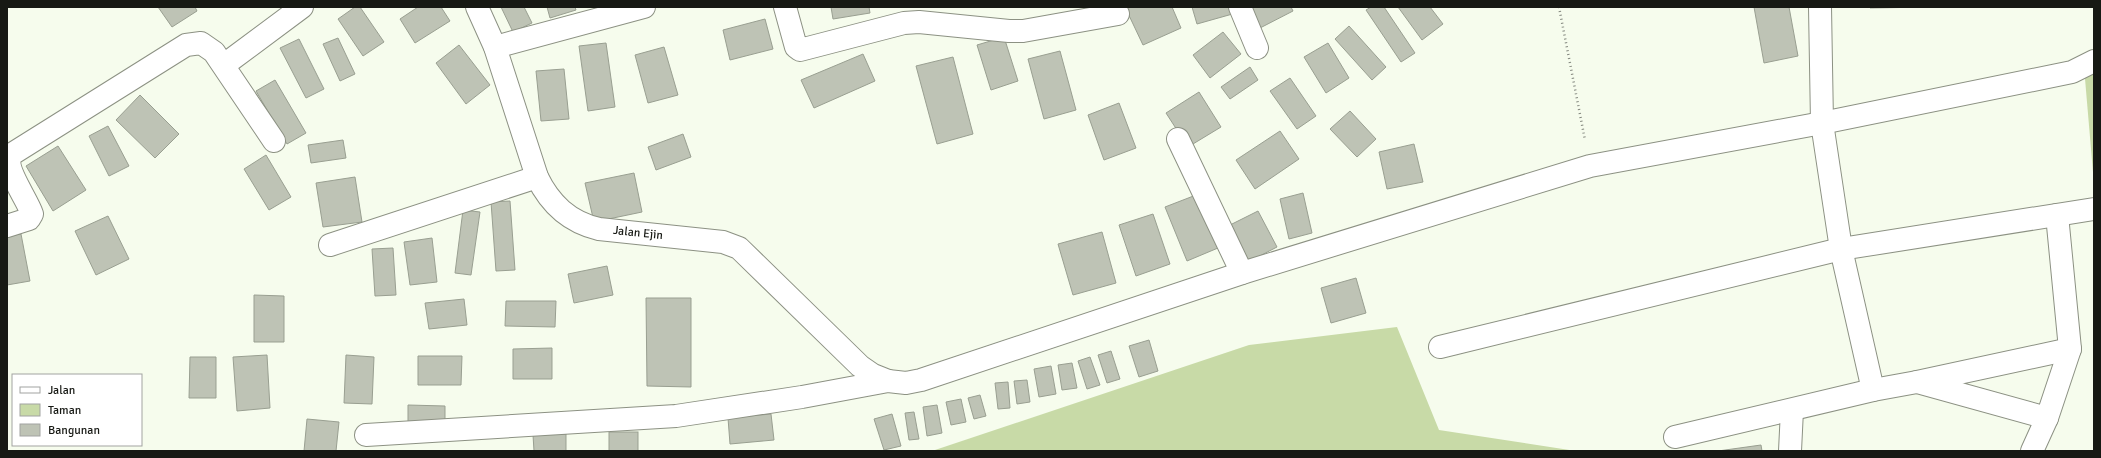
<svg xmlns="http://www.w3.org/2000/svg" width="2101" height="458" viewBox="0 0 2101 458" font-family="Signika,sans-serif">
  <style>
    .green { fill: #c8daa7 }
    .building { fill: #bec3b5; stroke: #999f91 }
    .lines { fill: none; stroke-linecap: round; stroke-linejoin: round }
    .minor-casing { stroke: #8c9183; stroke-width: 24 }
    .path { stroke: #84887f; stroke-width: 2.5; stroke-dasharray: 1 3; stroke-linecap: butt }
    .minor { stroke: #fff; stroke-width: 22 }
    .labels { text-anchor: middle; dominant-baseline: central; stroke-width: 3; stroke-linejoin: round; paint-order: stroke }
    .street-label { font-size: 12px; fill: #171914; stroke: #fff }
  </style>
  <rect width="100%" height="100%" fill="#f6fced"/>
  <g class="green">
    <path d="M2094,60V184L2084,67Z"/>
    <path d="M1397,327L1439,430L1576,451H932L1249,345Z"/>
  </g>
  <g class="building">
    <path d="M158,7H195L197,11L172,27Z"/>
    <path d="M355,7H360L384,42L363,56L338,19Z"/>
    <path d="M418,7H441L450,21L415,43L400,19Z"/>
    <path d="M501,7H524L532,23L513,32Z"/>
    <path d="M547,7H575L576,10L550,18Z"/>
    <path d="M831,7H869L870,13L833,19Z"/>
    <path d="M1125,7H1172L1181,28L1143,45Z"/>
    <path d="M1192,7H1234L1236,13L1197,24Z"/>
    <path d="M1248,7H1291L1293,11L1260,28Z"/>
    <path d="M1371,7H1384L1415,53L1401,62L1366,10Z"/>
    <path d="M1398,7H1430L1443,24L1422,40Z"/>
    <path d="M1754,7H1789L1798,56L1764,63Z"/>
    <path d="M1870,7H1930L1870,8Z"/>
    <path d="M765,19L773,49L730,60L723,30Z"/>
    <path d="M1349,26L1386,67L1372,80L1335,39Z"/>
    <path d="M1223,32L1241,54L1210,78L1193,55Z"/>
    <path d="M1004,37L1018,81L991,90L977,45Z"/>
    <path d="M338,38L355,74L340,81L323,44Z"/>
    <path d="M299,39L324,89L306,98L280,48Z"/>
    <path d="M606,43L615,107L588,111L579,46Z"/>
    <path d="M1328,43L1349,78L1326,93L1304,57Z"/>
    <path d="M459,45L490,85L466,104L436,63Z"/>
    <path d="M664,47L678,95L648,103L635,55Z"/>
    <path d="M1060,51L1076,110L1044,119L1028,59Z"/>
    <path d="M863,54L875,81L814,108L801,80Z"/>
    <path d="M953,57L973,134L937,144L916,66Z"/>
    <path d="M1250,67L1258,80L1230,99L1221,87Z"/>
    <path d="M564,69L569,119L541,121L536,71Z"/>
    <path d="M1290,78L1316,116L1297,129L1270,91Z"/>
    <path d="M275,80L306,133L287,144L256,91Z"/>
    <path d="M1199,92L1221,127L1188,147L1166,113Z"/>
    <path d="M140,95L179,134L155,158L116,120Z"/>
    <path d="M1119,103L1136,148L1104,160L1088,115Z"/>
    <path d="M1350,111L1376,139L1357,157L1330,129Z"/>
    <path d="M108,126L129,166L109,176L89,136Z"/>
    <path d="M1280,131L1299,159L1255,189L1236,160Z"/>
    <path d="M683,134L691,157L656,170L648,147Z"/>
    <path d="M343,140L346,158L311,163L308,145Z"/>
    <path d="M1414,144L1423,182L1387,189L1379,152Z"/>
    <path d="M58,146L86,190L53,211L26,166Z"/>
    <path d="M266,155L291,197L269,210L244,169Z"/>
    <path d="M634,173L642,212L594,222L585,183Z"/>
    <path d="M355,177L362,222L323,227L316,183Z"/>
    <path d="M1303,193L1312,233L1289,239L1280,199Z"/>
    <path d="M1196,195L1218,248L1187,261L1165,207Z"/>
    <path d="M510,201L515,270L496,271L491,202Z"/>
    <path d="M463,210L480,212L471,275L455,273Z"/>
    <path d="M1258,211L1277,247L1246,263L1228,226Z"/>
    <path d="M1153,214L1170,264L1136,276L1119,225Z"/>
    <path d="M108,216L129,259L96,275L75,231Z"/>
    <path d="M1102,232L1116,283L1073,295L1058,244Z"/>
    <path d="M21,234L30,281L7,285V236Z"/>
    <path d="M432,238L437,282L410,285L404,242Z"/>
    <path d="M393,248L396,295L375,296L372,249Z"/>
    <path d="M607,266L613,295L574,303L568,274Z"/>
    <path d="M1356,278L1366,313L1331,323L1321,288Z"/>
    <path d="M254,295L284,296V342H254Z"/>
    <path d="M646,298H691V387L647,386Z"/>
    <path d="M464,299L467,325L429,329L425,303Z"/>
    <path d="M506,301H556L555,327L505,326Z"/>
    <path d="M1149,340L1158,371L1139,377L1129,346Z"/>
    <path d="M552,348V379H513V349Z"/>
    <path d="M1111,351L1120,379L1107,383L1098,355Z"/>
    <path d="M267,355L270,408L237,411L233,357Z"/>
    <path d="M346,355L374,357L372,404L344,403Z"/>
    <path d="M418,356H462L461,385H418Z"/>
    <path d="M190,357H216V398H189Z"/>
    <path d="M1090,357L1100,385L1087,389L1078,361Z"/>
    <path d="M1072,363L1077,388L1062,390L1058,365Z"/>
    <path d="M1051,366L1056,394L1039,397L1034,369Z"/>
    <path d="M1027,380L1030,402L1017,404L1014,381Z"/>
    <path d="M1008,382L1010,408L998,409L995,383Z"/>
    <path d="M980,395L986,416L974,419L968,398Z"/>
    <path d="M961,399L966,422L951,425L946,402Z"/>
    <path d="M408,405L445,406V430L408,429Z"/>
    <path d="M937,405L942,433L927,436L923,407Z"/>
    <path d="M914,412L919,439L909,440L905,413Z"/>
    <path d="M771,414L774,440L730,444L728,418Z"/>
    <path d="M892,414L901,446L884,450L874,419Z"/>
    <path d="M307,419L339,422L336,451H304Z"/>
    <rect x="609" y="432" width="29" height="19"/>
    <path d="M566,434V451H534L533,435Z"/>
    <path d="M1761,445L1762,451H1718Z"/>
  </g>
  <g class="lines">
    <g class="minor-casing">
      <g id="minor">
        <path d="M477,7L495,47L537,177C550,204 569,222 599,229L723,242L739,248L860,366L873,375L888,381"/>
        <path d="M785,7L796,47L800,50L904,23L919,22L1009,31H1023L1118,14"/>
        <path d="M1240,7L1257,48"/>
        <path d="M1820,7L1822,123L1841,249L1873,390"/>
        <path d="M495,47L644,7"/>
        <path d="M224,65L302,7"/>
        <path d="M1178,139L1242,273"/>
        <path d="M7,226L29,219L32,214C27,198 2,167 12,154L186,45L201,43L214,52L274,141"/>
        <path d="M330,245L537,177"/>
        <path d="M1440,347L1841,249L2094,209"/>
        <path d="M2047,418L1917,382L2070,349"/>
        <path d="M366,435L676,416L802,397L888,381L906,383L921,380L1242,273L1590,166L1822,123L2072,72L2094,61"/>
        <path d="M1675,437L1873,390L1917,382"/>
        <path d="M1790,451L1792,410"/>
        <path d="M2032,451L2047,418L2070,349L2057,215"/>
      </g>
    </g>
    <path class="path" d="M1559,7L1585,140"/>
    <use href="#minor" class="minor"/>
  </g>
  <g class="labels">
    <g class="street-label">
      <text transform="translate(638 233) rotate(6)">Jalan Ejin</text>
    </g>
  </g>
  <rect width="2101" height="458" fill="none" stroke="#171914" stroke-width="16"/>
  <rect x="12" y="374" width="130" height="72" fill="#ffffff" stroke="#a2a3a1"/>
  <rect x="20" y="387" width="20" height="6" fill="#ffffff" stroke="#a2a3a1"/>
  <text x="48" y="394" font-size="12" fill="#171914">Jalan</text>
  <rect x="20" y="404" width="20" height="12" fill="#c8daa7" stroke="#a2a3a1"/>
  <text x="48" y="414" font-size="12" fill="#171914">Taman</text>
  <rect x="20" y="424" width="20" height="12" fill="#bec3b5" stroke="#a2a3a1"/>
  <text x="48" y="434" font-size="12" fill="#171914">Bangunan</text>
</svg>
